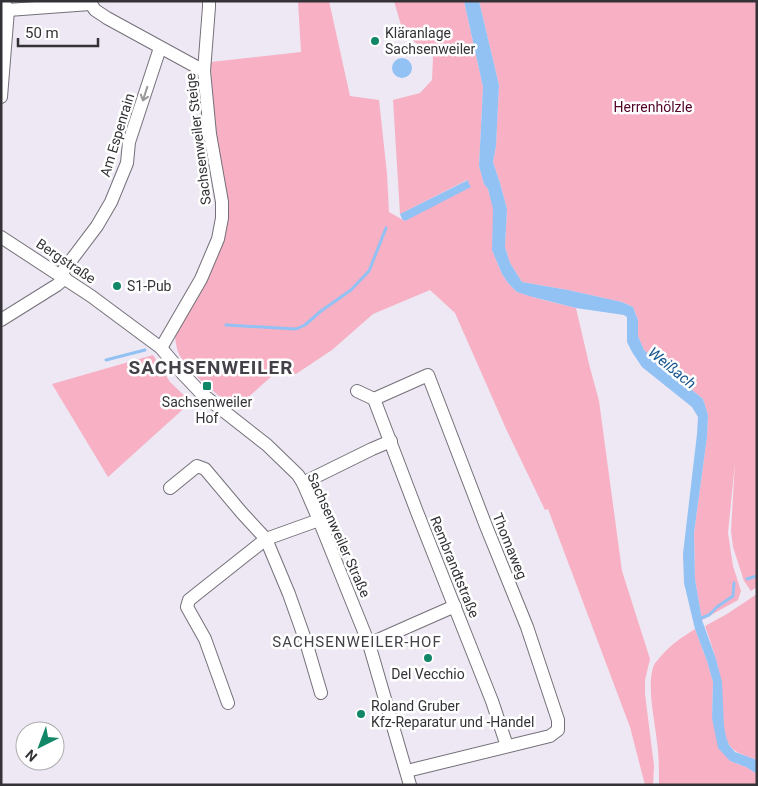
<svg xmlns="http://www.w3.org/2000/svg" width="758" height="786" viewBox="0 0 758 786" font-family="Roboto,sans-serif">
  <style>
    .green { fill: #f7b0c4 }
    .water { fill: #92c1f4 }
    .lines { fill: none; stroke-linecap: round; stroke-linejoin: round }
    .stream { stroke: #92c1f4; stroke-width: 3 }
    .street-casing { stroke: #747079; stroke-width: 14 }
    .street { stroke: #fff; stroke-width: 12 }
    .oneway { stroke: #9a989a }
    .poi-dot { fill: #118767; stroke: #fff; stroke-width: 2 }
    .labels { text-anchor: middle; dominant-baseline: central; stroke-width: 5; stroke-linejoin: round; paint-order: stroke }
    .poi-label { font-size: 14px; fill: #343236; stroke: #fff; text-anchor: start }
    .park-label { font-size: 14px; fill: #520328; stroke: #fff }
    .street-label { font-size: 14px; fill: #343236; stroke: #fff }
    .water-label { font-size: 15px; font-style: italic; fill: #16558e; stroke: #fff }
    .neighbourhood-label { font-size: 15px; letter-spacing: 1px; fill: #444149; stroke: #fff }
    .district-label { font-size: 19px; font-weight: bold; letter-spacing: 1px; fill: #444149; stroke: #fff }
  </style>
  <rect width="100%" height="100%" fill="#ede8f3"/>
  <g class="green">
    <path d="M298,1H329L350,96L379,100L387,174L389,212L405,221L469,184L467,180L400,214L393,100L420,93L432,80L433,57L403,32L394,1H464L483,87L479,166L484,184L488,189L494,209L492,250L502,274L508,283L517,292L540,299L576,308L589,364L599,401L622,571L650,659L645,680V694L654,766L653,785H645L630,727L548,509L545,510L507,431L455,313L430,290L373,314L332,350L296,374L273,375L235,409C219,395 186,372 178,352C176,346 175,339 175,333L223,239L209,99L212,98L211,62L301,52Z"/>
    <path d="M479,1H757V587L751,591L744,581L733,547L731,531L735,462L728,533L733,566L741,591L738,600L702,620L695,579L694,533L707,437L708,415L703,399L644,350L638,336V320L633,307L622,302L568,290L522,282L510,263L505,247L507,209L500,183L493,162L496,146L499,85Z"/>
    <path d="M153,355L170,382L191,402L108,477L52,384Z"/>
    <path d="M757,594V760C748,756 736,754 730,746C719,730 724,697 720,677C717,660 711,643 705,626L727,614Z"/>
    <path d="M695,629L707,661L713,682L712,718L730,761L746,767L757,774V785H659C659,770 659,756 657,742C655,721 646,684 654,665C656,661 659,659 661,656C673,643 681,638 695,629Z"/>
  </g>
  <g class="water">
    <path d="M464,1H479L499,85L496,146L493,162L500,183L507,209L505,247L510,263L522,282L568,290L622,302L633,307L638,320V336L644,350L703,399L708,415L707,437L694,533L695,579L702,620L716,659L722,682L724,726L726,737L729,745L735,752L757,760V774L746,767L730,761L718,748L712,718L713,682L707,661L695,629L684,583L683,554L697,434L698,417L692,407L642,367L632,352L627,342V317L624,315L576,308L529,296L517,292L508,283L502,274L492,250L493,209L488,189L484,184L479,166L483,87Z"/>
    <circle cx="402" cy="68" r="10"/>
    <path d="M468,180L469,184L471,187L405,221L402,219L400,214Z"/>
  </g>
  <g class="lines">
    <g class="stream">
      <path d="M226,325L296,329L305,325L321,311L351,290L369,271L386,228"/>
      <path d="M106,360L145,350"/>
      <path d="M747,579L757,576"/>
      <path d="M699,619L709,615L717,607L733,596L734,583"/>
    </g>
    <g class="street-casing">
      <g id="street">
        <path d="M3,1L8,10L90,4"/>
        <path d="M89,1L95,10L107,18L204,71"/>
        <path d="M1,97L8,10"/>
        <path d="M1,237L91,296L161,348L183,374L202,394L267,445L298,475L303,483L319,520L369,644L410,785"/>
        <path d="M60,275L97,226L111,202L127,163L129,142L160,48"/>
        <path d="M1,320L57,285L65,278"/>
        <path d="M161,348L201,279L218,239L222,218V202L210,134L204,71L209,7V1"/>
        <path d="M357,391L374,399L417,512L492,701L507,746"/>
        <path d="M374,399L428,375L486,526L527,627L558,720V730L550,736L407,771"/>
        <path d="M303,483L372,449L391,441"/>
        <path d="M170,488L197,466L205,469L242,513L266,539L289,594L306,642L321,693"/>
        <path d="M369,644L414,624L455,606"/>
        <path d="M228,703L205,639L187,607L189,600L266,539L319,520"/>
      </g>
    </g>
    <use href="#street" class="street"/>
  </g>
  <defs><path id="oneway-shaft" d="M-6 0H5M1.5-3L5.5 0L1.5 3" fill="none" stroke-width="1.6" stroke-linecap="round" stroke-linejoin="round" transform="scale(1.25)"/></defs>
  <use class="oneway" href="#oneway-shaft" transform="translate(145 94) rotate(108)"/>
  <g class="poi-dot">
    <circle cx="375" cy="41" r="5"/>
    <circle cx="117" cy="286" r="5"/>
    <rect x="202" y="381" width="10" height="10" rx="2.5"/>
    <circle cx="428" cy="658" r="5"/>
    <circle cx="361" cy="714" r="5"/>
  </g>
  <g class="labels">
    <g class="poi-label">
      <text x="385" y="33">Kläranlage<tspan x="385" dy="16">Sachsenweiler</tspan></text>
      <text x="127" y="286">S1-Pub</text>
      <text x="207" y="402" text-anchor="middle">Sachsenweiler<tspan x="207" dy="16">Hof</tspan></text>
      <text x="428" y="674" text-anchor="middle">Del Vecchio</text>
      <text x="371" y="706">Roland Gruber<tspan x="371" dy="16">Kfz-Reparatur und -Handel</tspan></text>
    </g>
    <g class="park-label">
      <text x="653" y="107">Herrenhölzle</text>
    </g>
    <g class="street-label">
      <text transform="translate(117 135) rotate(-73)">Am Espenrain</text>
      <text transform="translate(198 139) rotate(-97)">Sachsenweiler Steige</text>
      <text transform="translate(66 261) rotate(34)">Bergstraße</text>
      <text transform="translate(339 535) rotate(66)">Sachsenweiler Straße</text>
      <text transform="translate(510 546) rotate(68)">Thomaweg</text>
      <text transform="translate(455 567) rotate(68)">Rembrandtstraße</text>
    </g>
    <g class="water-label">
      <text transform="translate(672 368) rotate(39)">Weißach</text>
    </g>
    <g class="neighbourhood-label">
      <text x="357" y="642">SACHSENWEILER-HOF</text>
    </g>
    <g class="district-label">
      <text x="211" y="367">SACHSENWEILER</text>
    </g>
  </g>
  <rect width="758" height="786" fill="none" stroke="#343236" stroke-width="5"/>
  <g transform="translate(40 746) rotate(222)"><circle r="24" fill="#ffffff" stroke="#aeadaf"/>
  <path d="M0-4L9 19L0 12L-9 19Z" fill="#118767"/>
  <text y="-8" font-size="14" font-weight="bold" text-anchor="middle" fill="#343236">N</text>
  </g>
  <path d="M18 38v8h80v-8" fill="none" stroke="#343236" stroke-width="2.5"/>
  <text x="25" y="38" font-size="15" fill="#343236" stroke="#ffffff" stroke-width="4" paint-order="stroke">50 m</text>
</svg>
